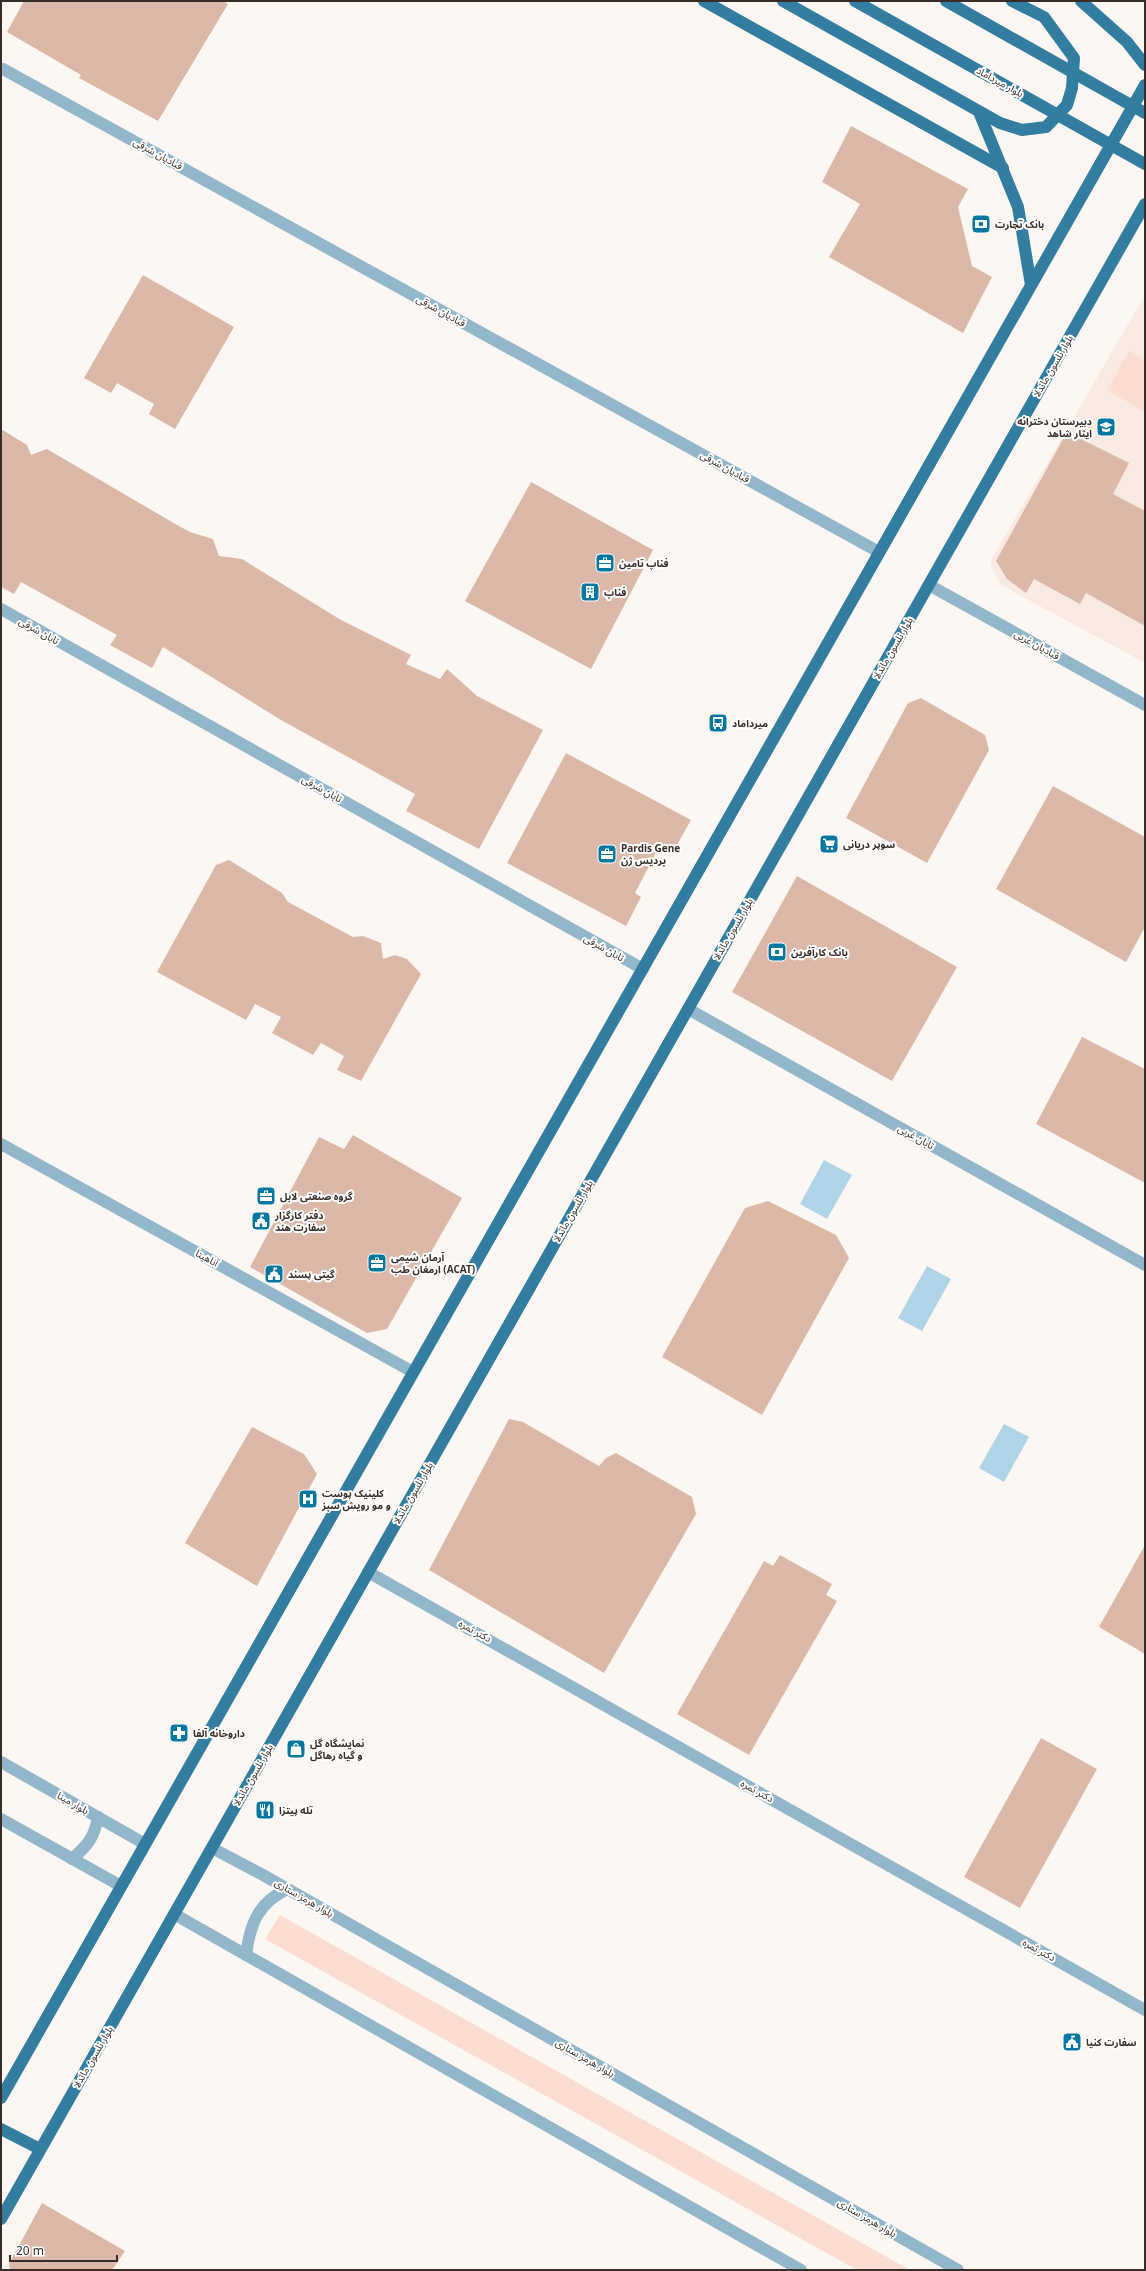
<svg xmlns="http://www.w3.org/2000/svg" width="1146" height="2271" viewBox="0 0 1146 2271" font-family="Georgia,'Noto Sans Arabic',serif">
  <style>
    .built { fill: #f8e9e3 }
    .green { fill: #fbded1 }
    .water { fill: #b0d4e7 }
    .building { fill: #dcb8a8 }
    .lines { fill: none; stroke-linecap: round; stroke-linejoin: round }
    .minor { stroke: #92b6ca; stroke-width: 12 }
    .major { stroke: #327da0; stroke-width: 12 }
    .labels { text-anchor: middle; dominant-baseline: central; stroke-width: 4; stroke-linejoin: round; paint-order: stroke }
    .street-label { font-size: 10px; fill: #382d28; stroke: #fff }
    .poi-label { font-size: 10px; font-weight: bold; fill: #382d28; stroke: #fff; text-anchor: start }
  </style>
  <rect width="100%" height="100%" fill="#fdf7f4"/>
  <path class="built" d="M1145,295V663L1001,585L991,567L992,558Z"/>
  <g class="green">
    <path d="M1129,351L1145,361V412L1107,390Z"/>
    <path d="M280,1915L910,2270H857L265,1939Z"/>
  </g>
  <g class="water">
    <path d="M824,1160L852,1175L827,1219L800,1204Z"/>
    <path d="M927,1266L951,1279L922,1331L898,1318Z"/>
    <path d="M1004,1424L1029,1437L1004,1482L979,1468Z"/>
  </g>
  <g class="building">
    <path d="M24,1H223L228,4L158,121L79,78L81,75L7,32Z"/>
    <path d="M851,126L968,189L958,207L972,266L992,277L963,333L829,257L860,204L822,182Z"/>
    <path d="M143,275L234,327L175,429L149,414L154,404L117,383L111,393L84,378Z"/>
    <path d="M1,429L27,445L31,455L47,449L177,525L190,532L213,539L219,556L242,559L341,620L411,655L406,664L440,679L447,669L477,696L543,730L479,849L406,811L415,794L281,720L163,647L152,668L110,645L117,635L21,582L14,594L1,587Z"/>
    <path d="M1067,432L1129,463L1113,494L1145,511V626L1086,593L1080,604L1034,579L1026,593L1007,579L996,561Z"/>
    <path d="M531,482L653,550L591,669L465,601Z"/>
    <path d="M921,698L985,735L989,750L927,863L846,818L908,703Z"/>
    <path d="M566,753L691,820L672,854L659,847L635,893L641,897L626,926L507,863Z"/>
    <path d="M1053,786L1145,837V927L1126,962L996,889Z"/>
    <path d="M229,860L282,893L288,902L353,937L363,936L381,943L383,959L395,955L407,959L421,974L361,1081L337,1070L344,1056L321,1043L313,1055L272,1033L281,1017L255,1004L246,1020L157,972L216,865Z"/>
    <path d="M797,876L957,967L892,1081L732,992Z"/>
    <path d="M1082,1037L1145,1069V1183L1036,1124Z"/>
    <path d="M353,1135L462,1198L387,1329L367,1333L250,1267L319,1137L344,1149Z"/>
    <path d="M768,1201L836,1235L849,1258L762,1415L662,1357L745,1208Z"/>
    <path d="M509,1419L523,1422L599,1466L606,1458L616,1453L692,1497L696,1514L604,1673L429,1570Z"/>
    <path d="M252,1427L304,1454L317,1474L257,1586L185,1543Z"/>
    <path d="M1145,1545V1654L1099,1627Z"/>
    <path d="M780,1555L832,1584L826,1595L837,1601L749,1755L677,1714L764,1561L773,1566Z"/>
    <path d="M1041,1738L1097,1769L1020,1908L964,1877Z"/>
    <path d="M42,2203L125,2251L112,2270H10L9,2264Z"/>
  </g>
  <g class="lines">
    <g class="minor">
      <path d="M3,69L879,552"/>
      <path d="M929,585L1145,705"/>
      <path d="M1,609L643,969"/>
      <path d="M688,1009L1145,1265"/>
      <path d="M1,1144L413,1372"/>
      <path d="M368,1572L1145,2010"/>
      <path d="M1,1762L145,1844"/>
      <path d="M1,1819L121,1886"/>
      <path d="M212,1848L263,1875L958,2270"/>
      <path d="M72,1859C88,1845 94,1838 98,1817"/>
      <path d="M174,1914L801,2270"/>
      <path d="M246,1955C250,1924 258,1903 287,1889"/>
    </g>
    <g class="major">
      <path d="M704,1L1003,168"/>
      <path d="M783,1L1000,123L1022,130L1046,127L1067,105L1072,88L1074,58L1044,17L1012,1"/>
      <path d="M855,1L1145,164"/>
      <path d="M946,1L1145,113"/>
      <path d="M1081,1L1127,42L1145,65"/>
      <path d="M979,112L1018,207L1031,285"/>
      <path d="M1,2098L1145,85"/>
      <path d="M1,2129L40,2149"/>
      <path d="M1,2219L1145,204"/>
    </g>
  </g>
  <defs>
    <g id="bank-square" transform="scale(1)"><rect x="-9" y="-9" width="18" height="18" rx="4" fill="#0477a1" stroke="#fff"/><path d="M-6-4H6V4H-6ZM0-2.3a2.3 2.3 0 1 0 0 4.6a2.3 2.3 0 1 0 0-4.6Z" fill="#fff"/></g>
    <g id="school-square" transform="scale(1)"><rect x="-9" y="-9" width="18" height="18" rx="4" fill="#0477a1" stroke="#fff"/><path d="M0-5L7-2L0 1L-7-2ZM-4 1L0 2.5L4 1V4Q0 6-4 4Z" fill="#fff"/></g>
    <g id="office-square" transform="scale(1)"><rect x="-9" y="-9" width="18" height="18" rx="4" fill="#0477a1" stroke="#fff"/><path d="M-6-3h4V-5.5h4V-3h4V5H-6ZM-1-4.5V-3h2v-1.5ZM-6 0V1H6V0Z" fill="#fff"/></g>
    <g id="building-square" transform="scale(1)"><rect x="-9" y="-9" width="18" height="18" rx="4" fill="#0477a1" stroke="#fff"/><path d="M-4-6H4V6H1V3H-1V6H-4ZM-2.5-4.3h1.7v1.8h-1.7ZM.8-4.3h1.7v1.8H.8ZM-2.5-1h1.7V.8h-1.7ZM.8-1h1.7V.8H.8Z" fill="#fff"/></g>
    <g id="bus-square" transform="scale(1)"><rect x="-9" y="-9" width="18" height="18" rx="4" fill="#0477a1" stroke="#fff"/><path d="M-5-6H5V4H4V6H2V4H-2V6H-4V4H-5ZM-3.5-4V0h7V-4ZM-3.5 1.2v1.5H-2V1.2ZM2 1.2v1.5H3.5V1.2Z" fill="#fff"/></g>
    <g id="supermarket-square" transform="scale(1)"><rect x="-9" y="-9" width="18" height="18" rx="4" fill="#0477a1" stroke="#fff"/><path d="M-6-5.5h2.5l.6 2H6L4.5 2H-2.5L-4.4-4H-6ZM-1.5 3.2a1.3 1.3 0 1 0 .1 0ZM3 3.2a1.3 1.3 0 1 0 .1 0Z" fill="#fff"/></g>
    <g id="civic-square" transform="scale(1)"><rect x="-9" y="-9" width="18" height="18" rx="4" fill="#0477a1" stroke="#fff"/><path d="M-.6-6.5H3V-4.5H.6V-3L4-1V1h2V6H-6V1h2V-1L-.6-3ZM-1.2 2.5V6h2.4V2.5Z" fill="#fff"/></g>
    <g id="hospital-square" transform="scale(1)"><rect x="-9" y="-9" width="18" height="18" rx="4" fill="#0477a1" stroke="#fff"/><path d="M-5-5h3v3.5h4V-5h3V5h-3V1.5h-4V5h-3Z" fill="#fff"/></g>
    <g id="pharmacy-square" transform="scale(1)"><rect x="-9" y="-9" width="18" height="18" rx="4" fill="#0477a1" stroke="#fff"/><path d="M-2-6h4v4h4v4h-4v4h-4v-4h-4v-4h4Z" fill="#fff"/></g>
    <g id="shop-square" transform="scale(1)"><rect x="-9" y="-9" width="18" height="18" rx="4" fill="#0477a1" stroke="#fff"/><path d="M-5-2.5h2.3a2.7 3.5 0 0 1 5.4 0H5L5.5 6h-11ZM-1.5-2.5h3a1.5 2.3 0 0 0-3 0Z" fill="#fff"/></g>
    <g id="restaurant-square" transform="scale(1)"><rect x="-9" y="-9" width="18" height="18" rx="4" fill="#0477a1" stroke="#fff"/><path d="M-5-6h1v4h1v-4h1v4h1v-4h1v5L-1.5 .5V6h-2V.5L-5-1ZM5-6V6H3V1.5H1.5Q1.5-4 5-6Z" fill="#fff"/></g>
  </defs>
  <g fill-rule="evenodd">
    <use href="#bank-square" x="981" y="224"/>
    <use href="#school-square" x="1106" y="427"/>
    <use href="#office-square" x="605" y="563"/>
    <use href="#building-square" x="590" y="592"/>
    <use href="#bus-square" x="718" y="723"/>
    <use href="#supermarket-square" x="829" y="844"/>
    <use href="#office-square" x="607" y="854"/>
    <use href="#bank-square" x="777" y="952"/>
    <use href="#office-square" x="266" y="1196"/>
    <use href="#civic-square" x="261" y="1221"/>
    <use href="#office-square" x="377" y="1263"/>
    <use href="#civic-square" x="274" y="1274"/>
    <use href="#hospital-square" x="308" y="1499"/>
    <use href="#pharmacy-square" x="179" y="1733"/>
    <use href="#shop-square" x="296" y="1749"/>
    <use href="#restaurant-square" x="265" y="1810"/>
    <use href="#civic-square" x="1072" y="2042"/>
  </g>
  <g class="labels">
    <g class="street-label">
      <text transform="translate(1000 82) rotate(29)">بلوار میرداماد</text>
      <text transform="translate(158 154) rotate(29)">قبادیان شرقی</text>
      <text transform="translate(441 311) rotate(29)">قبادیان شرقی</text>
      <text transform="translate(1053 366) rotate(-60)">بلوار نلسون ماندلا</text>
      <text transform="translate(725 467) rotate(29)">قبادیان شرقی</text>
      <text transform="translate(39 631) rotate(29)">تابان شرقی</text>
      <text transform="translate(1037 645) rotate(29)">قبادیان غربی</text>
      <text transform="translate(893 648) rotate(-60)">بلوار نلسون ماندلا</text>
      <text transform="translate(322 789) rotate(29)">تابان شرقی</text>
      <text transform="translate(733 929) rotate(-60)">بلوار نلسون ماندلا</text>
      <text transform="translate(604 948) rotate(29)">تابان شرقی</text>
      <text transform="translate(916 1137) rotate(29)">تابان غربی</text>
      <text transform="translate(573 1211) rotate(-60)">بلوار نلسون ماندلا</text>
      <text transform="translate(207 1258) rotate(29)">آناهیتا</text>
      <text transform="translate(413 1493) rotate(-60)">بلوار نلسون ماندلا</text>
      <text transform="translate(475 1631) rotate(29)">دکتر ثمره</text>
      <text transform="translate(253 1775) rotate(-60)">بلوار نلسون ماندلا</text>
      <text transform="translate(757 1791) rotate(29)">دکتر ثمره</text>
      <text transform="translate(73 1803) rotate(30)">بلوار مینا</text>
      <text transform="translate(304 1898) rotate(30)">بلوار هرمز ستاری</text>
      <text transform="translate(1039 1950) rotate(29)">دکتر ثمره</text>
      <text transform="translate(93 2057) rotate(-60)">بلوار نلسون ماندلا</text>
      <text transform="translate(585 2058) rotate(30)">بلوار هرمز ستاری</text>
      <text transform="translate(867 2218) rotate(30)">بلوار هرمز ستاری</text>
    </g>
    <g class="poi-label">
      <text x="995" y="224">بانک تجارت</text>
      <text x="1092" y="421" text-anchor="end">دبیرستان دخترانه<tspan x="1092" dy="12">ایثار شاهد</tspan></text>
      <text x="619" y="563">فناپ تامین</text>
      <text x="604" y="592">فناپ</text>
      <text x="732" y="723">میرداماد</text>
      <text x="843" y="844">سوپر دریانی</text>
      <text x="621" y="848">Pardis Gene<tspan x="621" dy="12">پردیس ژن</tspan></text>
      <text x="791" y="952">بانک کارآفرین</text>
      <text x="280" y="1196">گروه صنعتی لابل</text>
      <text x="275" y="1215">دفتر کارگزار<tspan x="275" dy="12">سفارت هند</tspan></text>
      <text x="391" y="1257">آرمان شیمی<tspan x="391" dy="12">ارمغان طب (ACAT)</tspan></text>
      <text x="288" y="1274">گیتی پسند</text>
      <text x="322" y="1493">کلینیک پوست<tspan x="322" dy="12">و مو رویش سبز</tspan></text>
      <text x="193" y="1733">داروخانه آلفا</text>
      <text x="310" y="1743">نمایشگاه گل<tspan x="310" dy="12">و گیاه رهاگل</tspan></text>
      <text x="279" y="1810">تله پیتزا</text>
      <text x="1086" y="2042">سفارت کنیا</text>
    </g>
  </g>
  <rect width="1146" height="2271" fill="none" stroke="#382d28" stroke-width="4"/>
  <path d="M10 2255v6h107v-6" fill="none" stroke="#382d28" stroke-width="2"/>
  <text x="16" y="2255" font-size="12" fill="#382d28" stroke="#ffffff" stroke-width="3" paint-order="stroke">20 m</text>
</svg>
